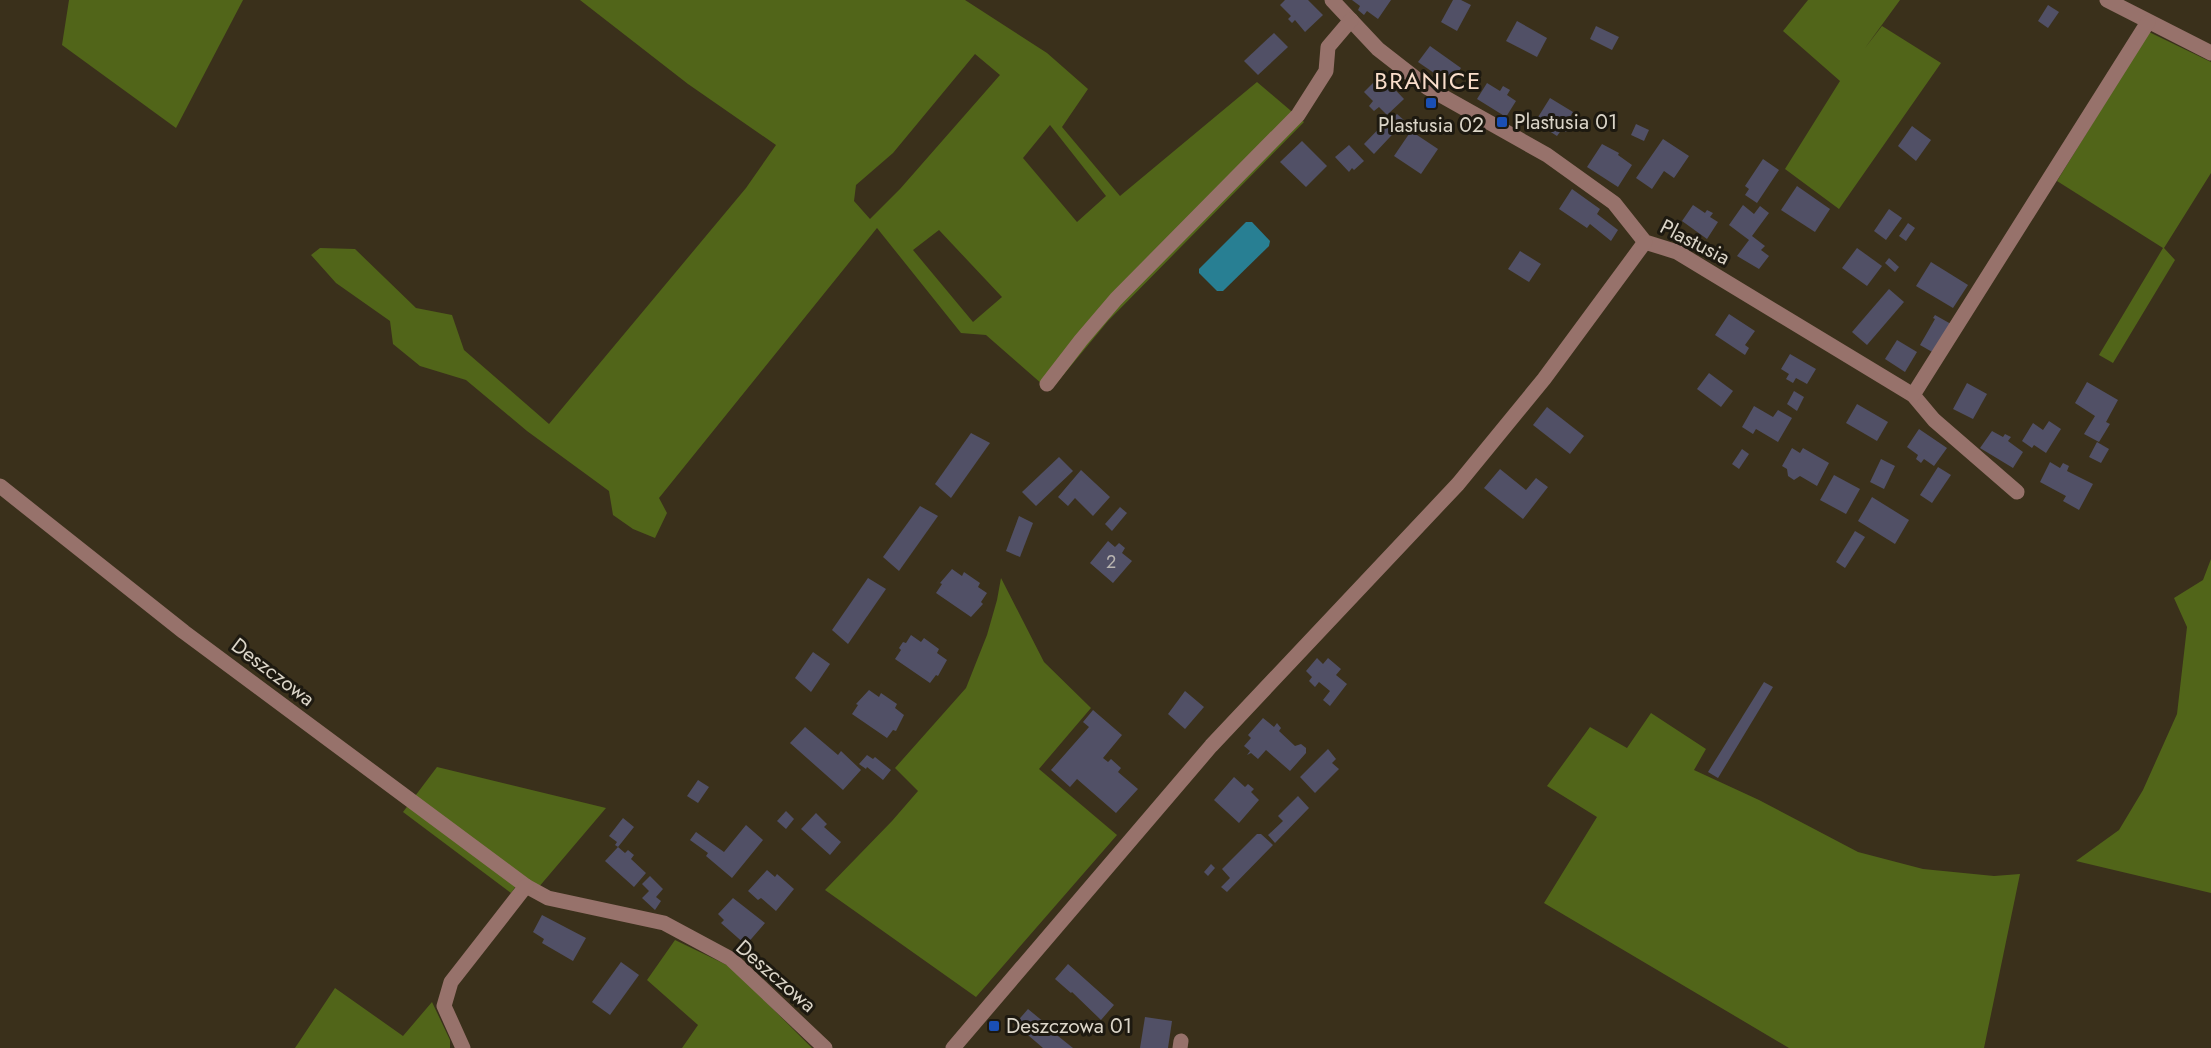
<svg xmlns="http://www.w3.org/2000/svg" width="2211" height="1048" viewBox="0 0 2211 1048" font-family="Jost,sans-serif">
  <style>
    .green { fill: #516519; fill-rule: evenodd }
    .water { fill: #287f93 }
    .building { fill: #515066 }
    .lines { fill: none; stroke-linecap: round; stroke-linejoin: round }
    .minor { stroke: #97726b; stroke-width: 15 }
    .transit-dot { fill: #1a4fb4; stroke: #1d1910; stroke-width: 2 }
    .labels { text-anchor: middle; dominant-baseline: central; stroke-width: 6; stroke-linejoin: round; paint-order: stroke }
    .number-label { font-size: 18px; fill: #b8b4b0 }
    .poi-label { font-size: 21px; fill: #dbd5c8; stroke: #1d1910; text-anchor: start }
    .street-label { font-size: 21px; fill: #dbd5c8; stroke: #1d1910 }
    .quarter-label { font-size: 24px; letter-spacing: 1.5px; fill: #fadecb; stroke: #1d1910 }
  </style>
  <rect width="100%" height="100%" fill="#3a301b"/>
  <g class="green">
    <path d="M69,0H243L176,128L62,45Z"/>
    <path d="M580,0H965L1047,53L1088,89L1062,127L1120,196L1257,82L1304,122L1108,321L1050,391L986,335L961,333L877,228L659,498L667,513L655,538L633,529L613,515L609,491L527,431L466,380L420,366L393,344L390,321L336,283L311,255L320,248L355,249L416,308L452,315L464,350L549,424L746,188L776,145L688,84ZM975,54L1000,75L900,189L870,219L854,201L856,185L893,153ZM1050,125L1106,196L1077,222L1023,158ZM939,230L1002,297L973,322L913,250Z"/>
    <path d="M1808,0H1900L1865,48L1882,26L1941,63L1839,209L1785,169L1840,81L1783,31Z"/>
    <path d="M2149,32L2211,62V173L2164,248L2175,260L2113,363L2099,355L2163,248L2057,181Z"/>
    <path d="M2211,559V893L2076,861L2119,830L2143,790L2177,714L2187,627L2174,598L2203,580Z"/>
    <path d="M1001,578L1044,662L1091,708L1039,769L1117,835L976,997L825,890L892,821L918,791L895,768L966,688L987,635L997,600Z"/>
    <path d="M1651,713L1706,749L1694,770L1759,800L1858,852L1923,869L1994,876L2020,874L1984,1048H1789L1544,903L1597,817L1547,786L1590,727L1627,748Z"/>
    <path d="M437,767L606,808L538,888L522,877L511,893L403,812Z"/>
    <path d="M675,940L731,967L812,1048H682L698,1025L647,980Z"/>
    <path d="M335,988L403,1036L432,1002L450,1040V1048H295Z"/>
  </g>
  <path class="water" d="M1246,222H1252L1270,241L1269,246L1223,291H1217L1199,273V269Z"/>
  <g class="building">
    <path d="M1285,0H1308L1323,15L1305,32L1295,20L1292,23L1288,19L1291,16L1280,5Z"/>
    <path d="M1352,0H1391L1378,19L1367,11L1364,15L1358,10L1360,6Z"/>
    <path d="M1453,0H1461L1471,5L1457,31L1441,22Z"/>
    <path d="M2048,5L2059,12L2048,28L2038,21Z"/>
    <path d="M1517,21L1547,38L1537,57L1506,41Z"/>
    <path d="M1596,26L1619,37L1612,50L1590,39Z"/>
    <path d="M1274,33L1288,47L1258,75L1244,61Z"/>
    <path d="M1430,46L1461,68L1450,84L1418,62Z"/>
    <path d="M1381,75L1404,99L1387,115L1379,107L1374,111L1369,106L1373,101L1364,92Z"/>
    <path d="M1487,83L1500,91L1503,86L1510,90L1507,95L1516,101L1506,117L1477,99Z"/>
    <path d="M1550,98L1573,112L1566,123L1570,126L1566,132L1562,129L1557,136L1535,122Z"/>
    <path d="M1397,114L1405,121L1374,154L1364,144L1391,116L1393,118Z"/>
    <path d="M1636,124L1649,130L1644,141L1631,135Z"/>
    <path d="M1912,126L1931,140L1916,161L1898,146Z"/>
    <path d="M1411,131L1438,149L1421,174L1394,156Z"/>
    <path d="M1663,139L1689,156L1674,178L1664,171L1652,189L1636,178Z"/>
    <path d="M1302,141L1327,166L1306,187L1280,162Z"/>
    <path d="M1602,144L1619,153L1618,155L1632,165L1618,187L1587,167Z"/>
    <path d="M1349,145L1364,161L1354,170L1352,168L1349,172L1335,157Z"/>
    <path d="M1763,159L1779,170L1757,203L1745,195L1749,189L1745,186Z"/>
    <path d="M1797,186L1830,209L1815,232L1781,210Z"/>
    <path d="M1572,189L1600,209L1597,214L1618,230L1611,241L1590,224L1587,228L1559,209Z"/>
    <path d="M1693,205L1705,213L1707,210L1713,213L1710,217L1718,222L1707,239L1682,221Z"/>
    <path d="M1743,205L1754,214L1760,206L1769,213L1752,236L1765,246L1761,250L1769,256L1759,269L1737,256L1749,240L1729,225Z"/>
    <path d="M1889,209L1902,218L1886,240L1874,231Z"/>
    <path d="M1908,223L1915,228L1906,241L1899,236Z"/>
    <path d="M1857,248L1882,266L1867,286L1842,268Z"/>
    <path d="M1520,251L1541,264L1529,282L1508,269Z"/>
    <path d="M1889,258L1899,267L1895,272L1885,263Z"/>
    <path d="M1931,262L1968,285L1953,308L1916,286Z"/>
    <path d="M1889,289L1904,302L1867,345L1852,332Z"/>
    <path d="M1729,314L1755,331L1745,345L1749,348L1745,355L1715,335Z"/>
    <path d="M1935,315L1951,324L1934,353L1920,345L1935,319L1933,318Z"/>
    <path d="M1897,340L1917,352L1905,372L1885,359Z"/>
    <path d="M1790,354L1816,369L1807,384L1796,378L1793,383L1786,379L1789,374L1781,369Z"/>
    <path d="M1709,373L1733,391L1721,407L1697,389Z"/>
    <path d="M2087,382L2118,400L2106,422L2110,424L2099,442L2084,434L2095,416L2075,403Z"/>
    <path d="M1967,383L1987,394L1973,419L1953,409Z"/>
    <path d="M1794,391L1804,397L1797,411L1787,404Z"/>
    <path d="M1857,404L1888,422L1877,441L1846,423Z"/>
    <path d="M1754,406L1773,417L1778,410L1792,418L1778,442L1756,429L1753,434L1742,427Z"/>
    <path d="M1547,407L1584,436L1570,454L1533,425Z"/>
    <path d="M2049,421L2061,429L2046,453L2034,445L2032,448L2022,441L2033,423L2043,430Z"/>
    <path d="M1919,429L1947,448L1934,466L1924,459L1921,463L1916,459L1918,455L1907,447Z"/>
    <path d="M1992,431L2003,437L2005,434L2011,437L2008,441L2023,452L2013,468L1980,448Z"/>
    <path d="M971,433L990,443L951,498L935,484Z"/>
    <path d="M2097,442L2109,449L2101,463L2089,457Z"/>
    <path d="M1792,448L1800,453L1803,448L1829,463L1817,486L1800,476L1794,480L1788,476L1787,469L1782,466Z"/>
    <path d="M1742,449L1749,454L1739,469L1732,464Z"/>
    <path d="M1059,457L1073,471L1036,506L1022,492Z"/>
    <path d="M1881,459L1895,466L1884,489L1870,482Z"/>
    <path d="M2050,462L2060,468L2063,463L2069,466L2067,471L2093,484L2079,510L2063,501L2066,496L2040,482Z"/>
    <path d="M1938,467L1951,475L1932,503L1920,495Z"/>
    <path d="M1500,469L1526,490L1536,478L1548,487L1523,519L1484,488Z"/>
    <path d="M1081,470L1110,497L1093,516L1075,498L1068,506L1058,497Z"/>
    <path d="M1834,475L1860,489L1846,514L1820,500Z"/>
    <path d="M1872,497L1909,520L1895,544L1858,521Z"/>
    <path d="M920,506L938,516L899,571L883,557Z"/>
    <path d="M1120,507L1127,513L1112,531L1105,524Z"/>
    <path d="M1019,516L1033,523L1020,557L1006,551Z"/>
    <path d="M1855,531L1865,537L1845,568L1836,562Z"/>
    <path d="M1108,541L1115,547L1119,543L1125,548L1122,553L1132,561L1113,583L1090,563Z"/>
    <path d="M952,569L962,576L964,572L980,583L978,587L987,593L981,602L983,604L971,617L936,593L942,584L940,583Z"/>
    <path d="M868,578L886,589L848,644L832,630Z"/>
    <path d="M911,635L921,642L924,638L939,649L937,653L947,660L938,676L936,675L930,683L895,659L901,650L899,648L903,642L906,643Z"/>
    <path d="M813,652L830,664L811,692L795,678Z"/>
    <path d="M1317,658L1323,664L1328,658L1341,669L1336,675L1347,684L1330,706L1323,700L1330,691L1319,682L1315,687L1309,681L1312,677L1306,671Z"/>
    <path d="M1764,682L1773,687L1718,778L1708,772Z"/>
    <path d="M869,690L879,697L881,693L897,704L895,708L904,715L896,731L893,730L887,738L852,714L858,705L856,704Z"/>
    <path d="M1185,691L1204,707L1185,729L1168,714Z"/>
    <path d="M1093,710L1122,735L1103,758L1108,762L1111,759L1121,768L1118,772L1138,789L1116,813L1077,779L1070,787L1051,770L1089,727L1083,722Z"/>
    <path d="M1263,718L1274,727L1277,723L1281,728L1279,731L1295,746L1301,744L1306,748V753L1290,771L1266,750L1258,759L1251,753L1247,755L1250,751L1244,746L1251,738L1248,735Z"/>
    <path d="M805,727L838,755L841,751L861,770L843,790L790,743Z"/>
    <path d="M1328,749L1336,759L1332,763L1339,769L1315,793L1300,777Z"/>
    <path d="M867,755L873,759L875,757L891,770L883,780L867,767L866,769L859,764Z"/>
    <path d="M1234,777L1245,787L1248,784L1254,789L1251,792L1259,800L1239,823L1214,800Z"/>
    <path d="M698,780L709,787L698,803L687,796Z"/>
    <path d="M1298,796L1309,808L1275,843L1268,835L1283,821L1278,816Z"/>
    <path d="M786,811L794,819L786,829L777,821Z"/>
    <path d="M816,813L827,824L824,827L841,842L830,855L801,829Z"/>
    <path d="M623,818L634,827L618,847L615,845L617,842L609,836Z"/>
    <path d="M746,825L763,840L732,878L706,856L708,853L690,840L696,832L724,852Z"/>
    <path d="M1257,834H1261L1273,845L1227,892L1221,887L1230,878L1222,869Z"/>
    <path d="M618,847L625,853L628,850L634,855L631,859L646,873L634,887L605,861Z"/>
    <path d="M1211,864L1215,868L1208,876L1204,872Z"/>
    <path d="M767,870L775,877L777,874L794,889L776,911L761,898L758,900L748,891Z"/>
    <path d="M650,876L663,889L656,897L661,901L655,910L642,898L649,891L642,884Z"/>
    <path d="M733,898L765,923L746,945L721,923L724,920L718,914Z"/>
    <path d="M542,915L586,938L573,961L542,943L544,939L533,932Z"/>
    <path d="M621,962L639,975L610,1015L592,1002Z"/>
    <path d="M1068,964L1114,1005L1101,1020L1072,992L1071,993L1055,979Z"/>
    <path d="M1028,1009L1045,1023L1043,1024L1073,1048H1043L1015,1024Z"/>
    <path d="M1145,1017L1172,1021L1168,1048H1140Z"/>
  </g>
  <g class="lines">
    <g class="minor">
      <path d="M1332,0L1378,49L1428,88L1547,155L1614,203L1645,242L1677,252L1913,395L1934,420L2017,492"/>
      <path d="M2107,0L2211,53"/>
      <path d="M1047,384L1081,340L1116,299L1298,115L1326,71L1328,47L1351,20"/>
      <path d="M1913,395L2148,22"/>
      <path d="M0,486L184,632L526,886L548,898L664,923L731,959L825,1048"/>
      <path d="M463,1048L444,1006L451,982L526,886"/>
      <path d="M953,1048L1211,746L1458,484L1544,379L1645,242"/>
      <path d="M1180,1048L1181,1041"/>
    </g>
  </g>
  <g class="transit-dot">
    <rect x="1425" y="97" width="12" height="12" rx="3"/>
    <rect x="1496" y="116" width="12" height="12" rx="3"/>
    <rect x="988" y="1020" width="12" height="12" rx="3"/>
  </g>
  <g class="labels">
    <g class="number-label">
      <text x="1111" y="562">2</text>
    </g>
    <g class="poi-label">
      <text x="1514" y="122">Plastusia 01</text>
      <text x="1431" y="125" text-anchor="middle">Plastusia 02</text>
      <text x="1006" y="1026">Deszczowa 01</text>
    </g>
    <g class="street-label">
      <text transform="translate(1695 242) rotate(27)">Plastusia</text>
      <text transform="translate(273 672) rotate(37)">Deszczowa</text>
      <text transform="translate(776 976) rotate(41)">Deszczowa</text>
    </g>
    <g class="quarter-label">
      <text x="1428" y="80">BRANICE</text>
    </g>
  </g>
</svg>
